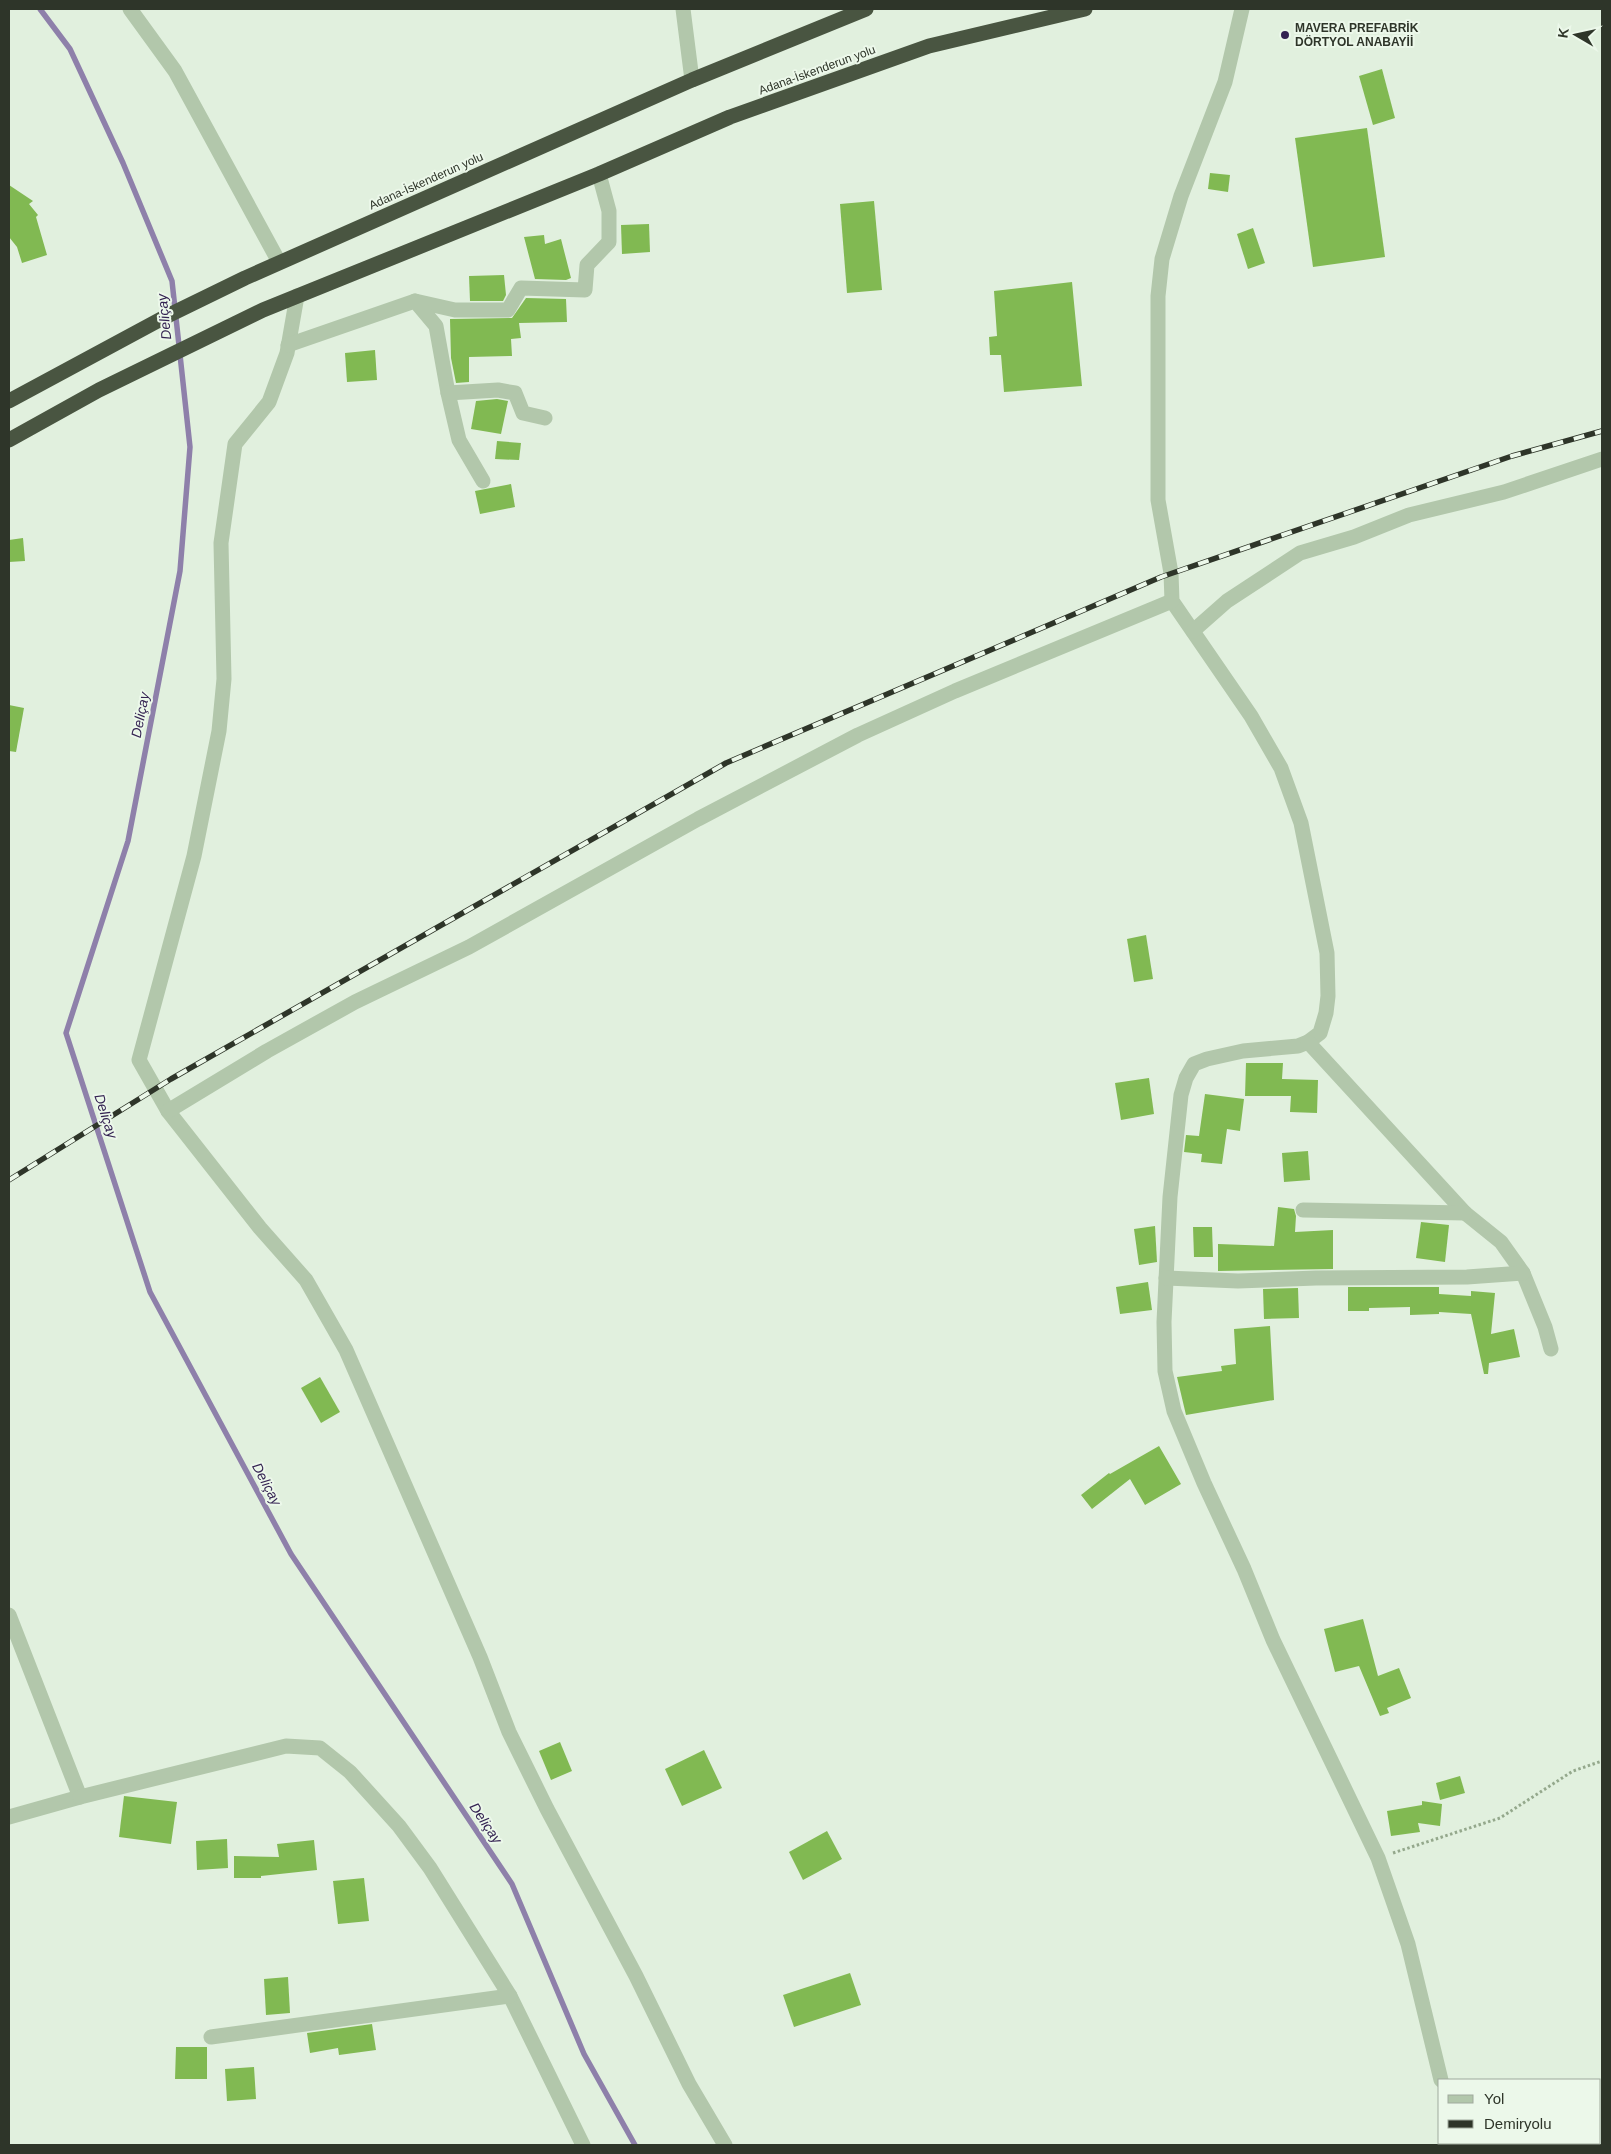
<svg xmlns="http://www.w3.org/2000/svg" width="1611" height="2154" viewBox="0 0 1611 2154" font-family="Helvetica,sans-serif">
  <style>
    .lines { fill: none; stroke-linecap: round; stroke-linejoin: round }
    .stream { stroke: #8e80aa; stroke-width: 5.5 }
    .building { fill: #81b952 }
    .path { stroke: #94a88c; stroke-width: 3; stroke-dasharray: 2.5 2.5; stroke-linecap: butt }
    .street { stroke: #b2c7ab; stroke-width: 15 }
    .highway { stroke: #495541; stroke-width: 15 }
    .rail-casing { stroke: #2e3529; stroke-width: 5.5 }
    .rail { stroke: #ecf8ea; stroke-width: 4; stroke-dasharray: 11; stroke-linecap: butt }
    .poi-dot { fill: #342352; stroke: #ecf8ea; stroke-width: 2 }
    .labels { text-anchor: middle; dominant-baseline: central; stroke-width: 4; stroke-linejoin: round; paint-order: stroke }
    .poi-label { font-size: 12px; font-weight: bold; fill: #2e3529; stroke: #ecf8ea; text-anchor: start }
    .street-label { font-size: 12px; fill: #2e3529; stroke: #ecf8ea }
    .water-label { font-size: 14px; font-style: italic; fill: #342352; stroke: #ecf8ea }
  </style>
  <rect width="100%" height="100%" fill="#e1f0de"/>
  <g class="lines">
    <path class="stream" d="M40,9L70,49L123,163L172,281L190,447L180,571L128,841L66,1033L150,1292L291,1554L512,1884L584,2054L635,2145"/>
  </g>
  <g class="building">
    <path d="M1382,69L1395,118L1373,125L1359,76Z"/>
    <path d="M1367,128L1385,257L1313,267L1295,138Z"/>
    <path d="M1210,173L1230,175L1228,192L1208,189Z"/>
    <path d="M9,185L33,201L29,204L38,215L36,217L47,255L22,263L17,247L9,237Z"/>
    <path d="M874,201L882,290L847,293L840,204Z"/>
    <path d="M649,224L650,252L622,254L621,225Z"/>
    <path d="M1253,228L1265,263L1248,269L1237,234Z"/>
    <path d="M544,235L545,244L561,239L571,278L566,280L535,279L524,237Z"/>
    <path d="M504,275L506,295L503,301H470L469,276Z"/>
    <path d="M1072,282L1082,386L1004,392L1001,355H990L989,337L997,336L994,291Z"/>
    <path d="M526,298L566,299L567,322L519,323L521,338L511,339L512,356L469,357V382L456,383L451,358L450,319L512,318Z"/>
    <path d="M375,350L377,380L347,382L345,353Z"/>
    <path d="M497,399L508,401L501,434L471,429L476,401Z"/>
    <path d="M497,441L521,443L519,460L495,459Z"/>
    <path d="M511,484L515,507L480,514L475,491Z"/>
    <path d="M23,538L25,561L9,562V540Z"/>
    <path d="M9,705L24,708L16,752L9,751Z"/>
    <path d="M1146,935L1153,979L1134,982L1127,939Z"/>
    <path d="M1246,1063H1283L1282,1079L1318,1080L1317,1113L1290,1112L1291,1096H1245Z"/>
    <path d="M1149,1078L1154,1114L1121,1120L1115,1083Z"/>
    <path d="M1205,1094L1244,1099L1240,1131L1227,1129L1222,1164L1201,1162L1202,1154L1184,1152L1186,1135L1199,1136Z"/>
    <path d="M1308,1151L1310,1180L1284,1182L1282,1153Z"/>
    <path d="M1278,1207L1294,1209L1296,1216L1295,1232L1333,1230V1269L1218,1271V1244L1274,1246Z"/>
    <path d="M1421,1222L1449,1225L1445,1262L1416,1258Z"/>
    <path d="M1155,1226L1157,1262L1139,1265L1134,1229Z"/>
    <path d="M1193,1227H1212L1213,1257H1194Z"/>
    <path d="M1148,1282L1152,1310L1120,1314L1116,1287Z"/>
    <path d="M1348,1287H1439V1294L1471,1296V1291L1495,1293L1491,1334L1514,1329L1520,1357L1489,1363L1488,1374H1484L1471,1314L1439,1312V1314L1410,1315V1307L1369,1308V1311H1348Z"/>
    <path d="M1298,1288L1299,1318L1264,1319L1263,1289Z"/>
    <path d="M1270,1326L1274,1400L1186,1415L1177,1377L1222,1371L1221,1366L1236,1364L1234,1329Z"/>
    <path d="M320,1377L340,1412L321,1423L301,1388Z"/>
    <path d="M1159,1446L1181,1484L1145,1505L1130,1479L1092,1509L1081,1495L1109,1473L1110,1474Z"/>
    <path d="M1363,1619L1378,1676L1399,1668L1411,1698L1387,1708L1389,1713L1380,1716L1359,1666L1335,1672L1324,1629Z"/>
    <path d="M560,1742L572,1771L551,1780L539,1751Z"/>
    <path d="M704,1750L722,1788L682,1806L665,1769Z"/>
    <path d="M1460,1776L1465,1793L1440,1800L1436,1783Z"/>
    <path d="M124,1796L177,1802L171,1844L119,1837Z"/>
    <path d="M1422,1801L1442,1804L1440,1826L1418,1823L1420,1832L1391,1836L1387,1811L1422,1805Z"/>
    <path d="M827,1831L842,1859L803,1880L789,1852Z"/>
    <path d="M227,1839L228,1868L197,1870L196,1841Z"/>
    <path d="M314,1840L317,1870L261,1876V1878H234V1856L279,1857L277,1844Z"/>
    <path d="M364,1878L369,1921L338,1924L333,1881Z"/>
    <path d="M850,1973L861,2005L794,2027L783,1995Z"/>
    <path d="M288,1977L290,2013L266,2015L264,1979Z"/>
    <path d="M372,2024L376,2050L339,2055L338,2048L310,2053L307,2033Z"/>
    <path d="M176,2047H207V2079H175Z"/>
    <path d="M254,2067L256,2099L227,2101L225,2069Z"/>
  </g>
  <g class="lines">
    <path class="path" d="M1393,1853L1500,1818L1573,1771L1602,1761"/>
    <g class="street">
      <path d="M130,9L175,71L279,262"/>
      <path d="M683,9L692,80"/>
      <path d="M1242,9L1225,82L1181,196L1162,259L1158,296V500L1171,573L1172,601L1251,716L1281,768L1301,823L1327,953L1328,996L1326,1013L1320,1033L1308,1042L1298,1046L1243,1051L1207,1059L1194,1064L1186,1078L1181,1095L1170,1197L1164,1322L1165,1371L1174,1411L1204,1483L1244,1569L1273,1640L1378,1858L1408,1944L1441,2080"/>
      <path d="M297,296L287,353L269,402L235,444L221,543L224,679L219,731L194,856L139,1060L168,1111L260,1228L306,1280L346,1350L480,1657L509,1732L547,1809L636,1976L689,2084L725,2145"/>
      <path d="M415,301L455,310H508L521,288L585,290L587,265L609,242V211L599,174"/>
      <path d="M288,345L415,301L436,326L448,393L459,440L483,481"/>
      <path d="M448,393L498,390L515,393L523,413L545,418"/>
      <path d="M1193,631L1227,601L1300,553L1354,537L1409,515L1504,492L1602,459"/>
      <path d="M1308,1042L1465,1213L1501,1242L1523,1273L1545,1327L1551,1349"/>
      <path d="M168,1111L267,1051L355,1002L469,947L698,819L858,735L955,691L1172,601"/>
      <path d="M1303,1210L1465,1213"/>
      <path d="M1166,1278L1238,1281L1316,1278L1467,1277L1523,1273"/>
      <path d="M9,1615L80,1797L9,1817"/>
      <path d="M80,1797L286,1746L320,1748L350,1772L399,1826L430,1868L510,1996L583,2145"/>
      <path d="M211,2037L510,1996"/>
      <path d="M1453,2143V2145"/>
    </g>
    <g class="highway">
      <path d="M9,401L163,318L245,278L692,80L866,9"/>
      <path d="M9,440L99,390L263,310L599,174L730,117L929,46L1085,9"/>
    </g>
    <g class="rail-casing">
      <path id="rail" d="M9,1180L171,1079L726,763L1161,577L1512,456L1602,431"/>
    </g>
    <use href="#rail" class="rail"/>
  </g>
  <circle class="poi-dot" cx="1285" cy="35" r="5"/>
  <g class="labels">
    <g class="poi-label">
      <text x="1295" y="28">MAVERA PREFABRİK<tspan x="1295" dy="14">DÖRTYOL ANABAYİİ</tspan></text>
    </g>
    <g class="street-label">
      <text transform="translate(817 70) rotate(-20)">Adana-İskenderun yolu</text>
      <text transform="translate(426 181) rotate(-24)">Adana-İskenderun yolu</text>
    </g>
    <g class="water-label">
      <text transform="translate(164 317) rotate(-96)">Deliçay</text>
      <text transform="translate(140 715) rotate(-79)">Deliçay</text>
      <text transform="translate(106 1116) rotate(72)">Deliçay</text>
      <text transform="translate(267 1484) rotate(62)">Deliçay</text>
      <text transform="translate(486 1823) rotate(56)">Deliçay</text>
    </g>
  </g>
  <rect width="1611" height="2154" fill="none" stroke="#2e3529" stroke-width="20"/>
  <rect x="1438" y="2079" width="162" height="65" fill="#ecf8ea" stroke="#a0aa9d"/>
  <rect x="1448" y="2095" width="25" height="8" fill="#b2c7ab" stroke="#a0aa9d"/>
  <text x="1484" y="2104" font-size="15" fill="#2e3529">Yol</text>
  <rect x="1448" y="2120" width="25" height="8" fill="#2e3529" stroke="#a0aa9d"/>
  <text x="1484" y="2129" font-size="15" fill="#2e3529">Demiryolu</text>
  <g transform="translate(1576 35) rotate(279)" stroke="#ecf8ea" stroke-width="4" paint-order="stroke">
  <path d="M0-4L9 19L0 12L-9 19Z" fill="#2e3529"/>
  <text y="-8" font-size="14" font-weight="bold" text-anchor="middle" fill="#2e3529">K</text>
  </g>
</svg>
